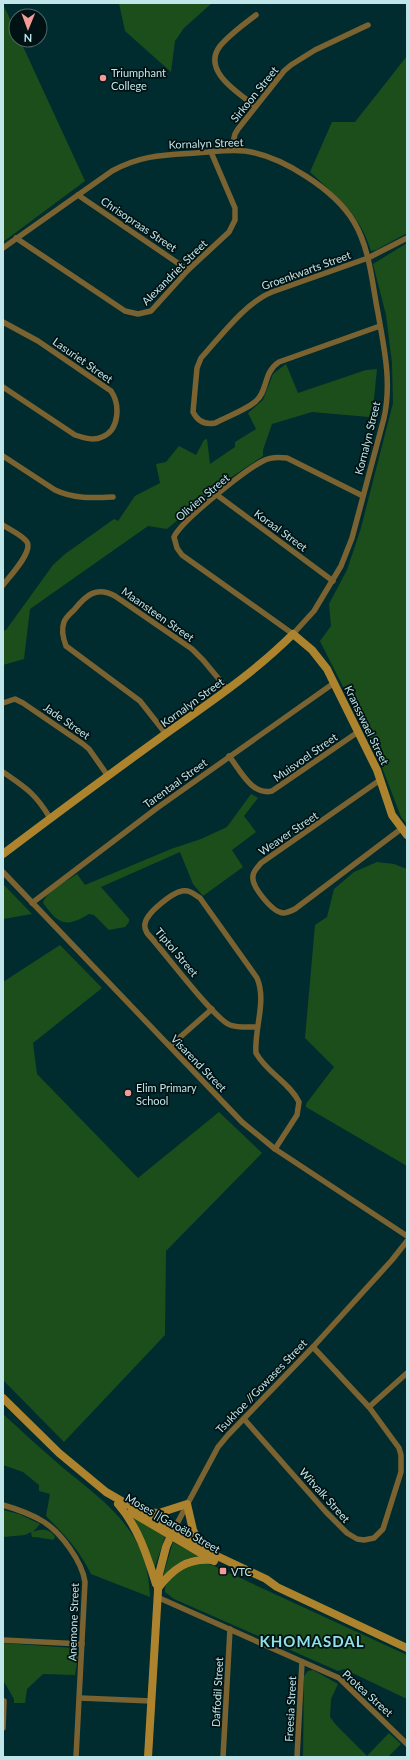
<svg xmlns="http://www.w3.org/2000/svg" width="410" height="1760" viewBox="0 0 410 1760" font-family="Lato,sans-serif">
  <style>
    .green { fill: #1c4e1b }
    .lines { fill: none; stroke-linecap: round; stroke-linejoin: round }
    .street { stroke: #7b6231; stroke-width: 5.5 }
    .secondary { stroke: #ad842d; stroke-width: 8 }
    .poi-dot { fill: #f59b97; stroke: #001214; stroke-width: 1.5 }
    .labels { text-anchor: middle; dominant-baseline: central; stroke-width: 3.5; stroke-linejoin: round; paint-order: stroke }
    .poi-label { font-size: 11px; fill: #c1e6e9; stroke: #001214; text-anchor: start }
    .street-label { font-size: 11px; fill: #c1e6e9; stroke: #001214 }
    .district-label { font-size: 15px; font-weight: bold; letter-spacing: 1px; fill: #92e0e7; stroke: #001214 }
  </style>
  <rect width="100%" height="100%" fill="#002c2f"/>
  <g class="green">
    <path d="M119,3H212L184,28L175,41L171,72L125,31Z"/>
    <path d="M3,4L16,32V40H20L85,181L3,242Z"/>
    <path d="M407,56V233L376,250L371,251C360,214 337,197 310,172L332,122H355Z"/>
    <path d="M407,243V824L401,817L377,754L320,641L331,626L329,604L347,570L361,528L393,403L392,363L386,315L373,264Z"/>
    <path d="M286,364L298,393L366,370L377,369L374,399L369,417L312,412L272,424L263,450V456L218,486L167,529L148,526L30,609L24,659L3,665V631L6,630L53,565L65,554L114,519L118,521L135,496L160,483L156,464L166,462L179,446L196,455L204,440L207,439L210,464L235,447V442L256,429L248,413L263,400L273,374Z"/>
    <path d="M251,794L258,798L244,816L256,832L232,850L243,867L203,896L193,884L180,852L101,887L129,919V922L125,927L109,930L94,915L89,914C66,928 59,925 43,903C45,893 68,880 77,874L85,885L171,849L201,839L227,827Z"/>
    <path d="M377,862L394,864L407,869V1166L306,1107V1104L334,1067L305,1038L315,925L327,917L334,889L354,872Z"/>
    <path d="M3,884L32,914L3,919Z"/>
    <path d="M60,945L102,988L33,1043L37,1074L138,1178L219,1112L262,1153L166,1251L165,1335L64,1442L3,1380V982Z"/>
    <path d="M3,1414C23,1432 42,1450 62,1467C93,1493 128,1516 143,1556C148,1569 149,1584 150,1597L91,1574C80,1551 64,1534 46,1516L50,1494L39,1491V1485L23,1472L3,1465Z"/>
    <path d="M3,1510L19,1514L40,1524L33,1532C41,1528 51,1529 55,1537L53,1540C46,1539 40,1537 32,1537L31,1532L25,1535L3,1537Z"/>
    <path d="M127,1512L165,1537L154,1569Z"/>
    <path d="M173,1542L198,1556C182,1559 171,1566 162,1579Z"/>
    <path d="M203,1563L212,1565L407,1655V1699L344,1669L338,1671L174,1599L165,1592C164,1581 178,1570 187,1566C192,1564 198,1564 203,1563Z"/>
    <path d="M3,1643L73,1648L78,1656L75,1675L43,1674L27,1689L25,1703H14V1699L3,1680Z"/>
    <path d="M313,1670L338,1684L331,1699L330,1717L336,1725L368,1757H303L304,1676L308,1671Z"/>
    <path d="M389,1733L401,1744L388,1757H369L367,1756Z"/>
  </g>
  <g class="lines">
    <g class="street">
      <path d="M255,106C239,93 201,71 220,46C230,34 244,24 256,15"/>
      <path d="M231,150L235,134L238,129L284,71L291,65L315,50L368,25"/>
      <path d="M78,195L188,270"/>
      <path d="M16,238L125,311L138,314L151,311L188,270L229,232L235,220V208L211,152"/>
      <path d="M3,248L112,171C141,155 164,155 196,153C212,152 229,149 245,151C282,156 335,190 354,222C370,249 372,283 378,313C384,348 392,382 384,418L352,538L341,566L314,611L293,634L182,555L177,548L174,537C181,521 245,470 263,461C270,457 279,457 287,458L363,496"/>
      <path d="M3,322L38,341L111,391C120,404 120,430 102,437C94,441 84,438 75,435L3,387"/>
      <path d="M380,326L279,362C263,372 268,391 256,401C248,409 226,417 215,423C205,425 198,422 193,412L197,368L201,358C221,336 245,303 272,292L368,258L407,238"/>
      <path d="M3,456L55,490C74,499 92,498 113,497"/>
      <path d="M217,495L333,581"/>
      <path d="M3,525C10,530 22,535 27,542C33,552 10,576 3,585"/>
      <path d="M3,703L15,699L23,703L83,744L89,749L108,776"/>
      <path d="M166,734L140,701L66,646C63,638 61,630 64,622C66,617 71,613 74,610C86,595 96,586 115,596L192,649L203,660L228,690"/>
      <path d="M229,756C240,770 252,796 272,791L358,732"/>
      <path d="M3,772C26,788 35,793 50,818"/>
      <path d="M380,780L261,863C258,867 253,871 253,876C251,886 272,912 283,913C287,913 291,911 295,909L401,829"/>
      <path d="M3,872L242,1122L275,1149L407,1236"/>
      <path d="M32,903L157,808L334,683"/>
      <path d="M257,1027C249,1027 238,1028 230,1025C215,1020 162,949 147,933C146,930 144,928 145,924C146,913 172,893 182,891C190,890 194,894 200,898L257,978C267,1001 254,1029 256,1053C267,1073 289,1082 299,1102L297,1115L275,1149"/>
      <path d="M170,1046L212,1009"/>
      <path d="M369,1407L407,1373"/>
      <path d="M244,1419L326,1512L347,1533L357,1539L364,1540L374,1538L383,1529L401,1472V1455L399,1448L369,1407L313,1347"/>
      <path d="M3,1505C17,1509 31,1514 44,1522C61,1533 82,1561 85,1582L76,1757"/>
      <path d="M173,1531L218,1447L228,1435L313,1347L392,1260L407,1241"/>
      <path d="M157,1597L339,1678L407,1744"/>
      <path d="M3,1640L82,1644"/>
      <path d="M80,1698L151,1701"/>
      <path d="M3,1728L4,1701"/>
      <path d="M223,1757L230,1629"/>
      <path d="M297,1757L302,1662"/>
    </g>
    <g class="secondary">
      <path d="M3,854C56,814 110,774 164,735C209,703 254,673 293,634L312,650L327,669L377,770L392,815L407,835"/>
      <path d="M3,1398L59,1453L106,1492L217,1556L266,1579L277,1587L407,1648"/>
      <path d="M118,1504C138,1527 147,1555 156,1584"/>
      <path d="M131,1512L214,1561"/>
      <path d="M143,1512L159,1513L187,1504L193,1530L201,1546"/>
      <path d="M158,1588C173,1569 187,1558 212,1560"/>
      <path d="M148,1757L159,1574L166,1547L173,1531"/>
    </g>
  </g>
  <g class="poi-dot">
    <circle cx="103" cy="78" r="4"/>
    <circle cx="128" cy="1093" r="4"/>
    <rect x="219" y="1567" width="8" height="8" rx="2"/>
  </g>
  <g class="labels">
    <g class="poi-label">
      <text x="111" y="72">Triumphant<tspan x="111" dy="13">College</tspan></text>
      <text x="136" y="1087">Elim Primary<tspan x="136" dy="13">School</tspan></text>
      <text x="231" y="1571">VTC</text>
    </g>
    <g class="street-label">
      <text transform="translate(254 94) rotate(-51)">Sirkoon Street</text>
      <text transform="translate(206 143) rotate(-2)">Kornalyn Street</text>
      <text transform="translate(139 224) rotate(34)">Chrisopraas Street</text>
      <text transform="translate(306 270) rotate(-20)">Groenkwarts Street</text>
      <text transform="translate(174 272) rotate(-45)">Alexandriet Street</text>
      <text transform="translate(83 360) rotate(35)">Lasuriet Street</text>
      <text transform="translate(367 438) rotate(-76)">Kornalyn Street</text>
      <text transform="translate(202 497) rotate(-40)">Olivien Street</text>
      <text transform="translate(281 530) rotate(36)">Koraal Street</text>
      <text transform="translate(158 614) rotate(35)">Maansteen Street</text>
      <text transform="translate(192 702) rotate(-36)">Kornalyn Street</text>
      <text transform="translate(67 721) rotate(35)">Jade Street</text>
      <text transform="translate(367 725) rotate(64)">Kransswael Street</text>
      <text transform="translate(305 757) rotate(-35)">Muisvoel Street</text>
      <text transform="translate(175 783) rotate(-36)">Tarentaal Street</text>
      <text transform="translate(288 833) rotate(-34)">Weaver Street</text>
      <text transform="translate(177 952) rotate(50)">Tiptol Street</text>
      <text transform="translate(199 1063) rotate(46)">Visarend Street</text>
      <text transform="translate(261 1386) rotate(-46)">Tsukhoe //Gowases Street</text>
      <text transform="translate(325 1495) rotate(48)">Witvalk Street</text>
      <text transform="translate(173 1523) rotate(30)">Moses ǁGaroëb Street</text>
      <text transform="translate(73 1622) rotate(-88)">Anemone Street</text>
      <text transform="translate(217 1692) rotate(-87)">Daffodil Street</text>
      <text transform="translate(368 1693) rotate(42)">Protea Street</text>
      <text transform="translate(290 1709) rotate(-87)">Freesia Street</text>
    </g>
    <g class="district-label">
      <text x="312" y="1641">KHOMASDAL</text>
    </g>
  </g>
  <rect width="410" height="1760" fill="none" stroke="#c1e6e9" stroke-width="8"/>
  <g transform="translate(28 28) rotate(181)"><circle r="19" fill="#001214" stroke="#4d6769"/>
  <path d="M0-3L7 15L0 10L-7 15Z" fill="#f59b97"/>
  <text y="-6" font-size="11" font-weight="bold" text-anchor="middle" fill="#c1e6e9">N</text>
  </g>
</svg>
